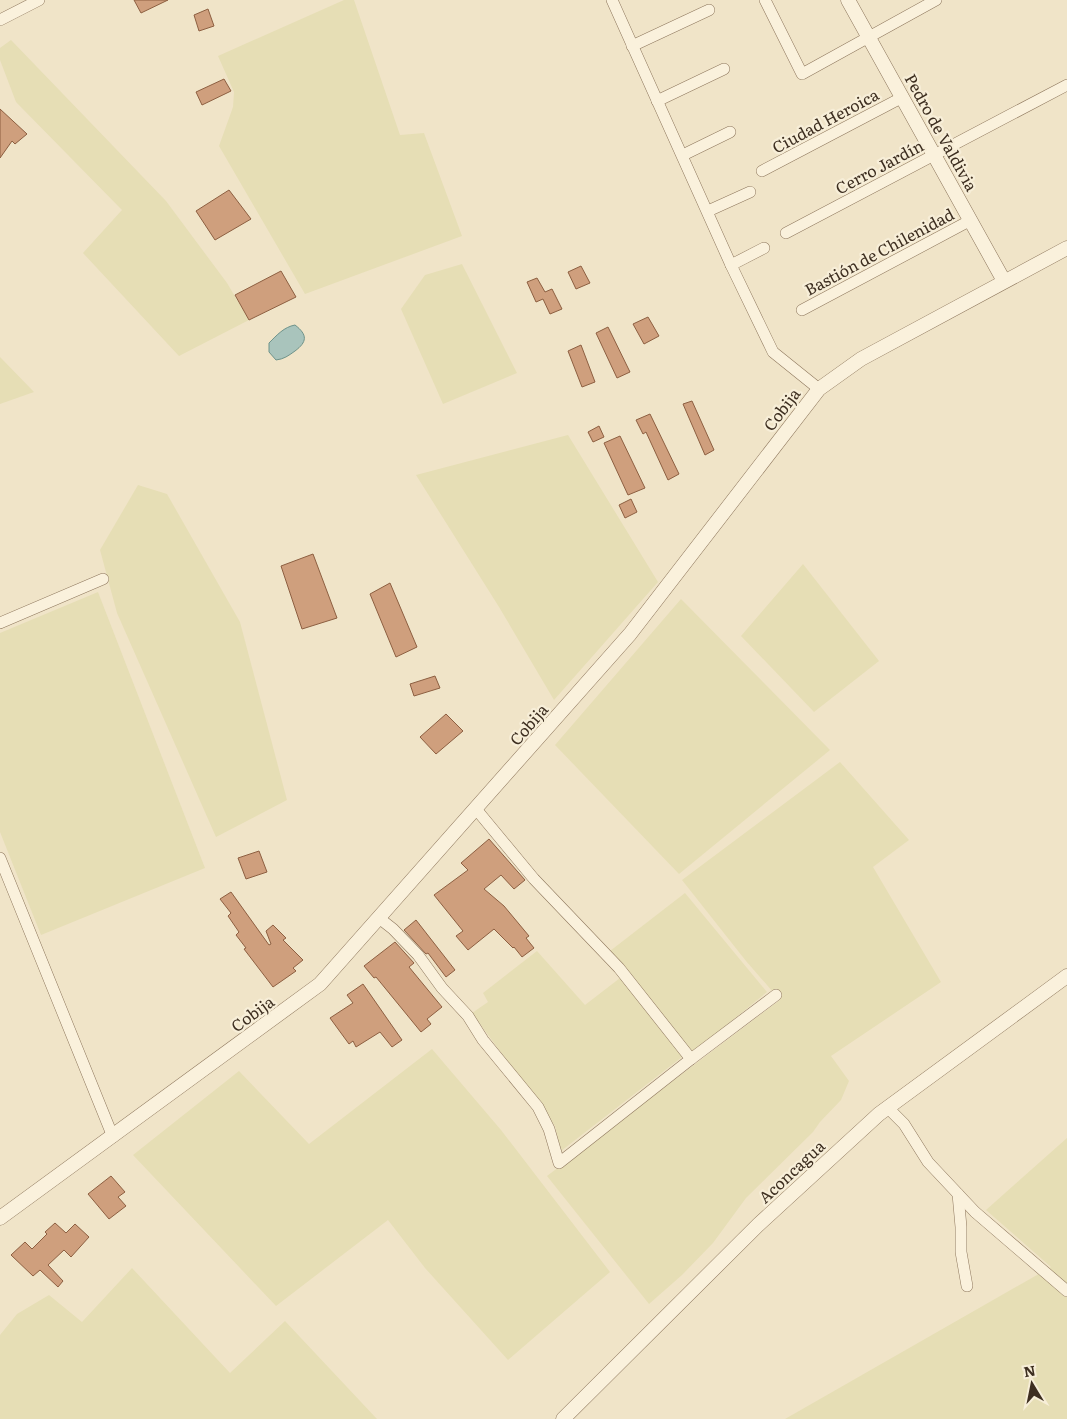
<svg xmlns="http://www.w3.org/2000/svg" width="1067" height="1419" viewBox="0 0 1067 1419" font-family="Literata,serif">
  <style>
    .farmland { fill: #e6deb5 }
    .water { fill: #a9c4bc; stroke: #6f938a }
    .building { fill: #cf9f7d; stroke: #8d5f41 }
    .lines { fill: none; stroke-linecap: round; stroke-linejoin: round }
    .minor-casing { stroke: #8d765c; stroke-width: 12 }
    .tertiary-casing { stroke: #8d765c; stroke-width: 15 }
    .minor { stroke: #faf1dc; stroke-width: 11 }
    .tertiary { stroke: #faf1dc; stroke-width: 14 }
    .labels { text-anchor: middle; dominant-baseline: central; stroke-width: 4.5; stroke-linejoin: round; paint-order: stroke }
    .street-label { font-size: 16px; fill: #3d2e20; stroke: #f7eed8 }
  </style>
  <rect width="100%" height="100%" fill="#f0e4c8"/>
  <g class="farmland">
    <path d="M344,0H354L400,135L424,133L462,236L305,294L219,146L233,107L234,92L218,56Z"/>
    <path d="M11,40L166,201L227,283L249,320L179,356L83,253L122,210L16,102L0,60V48Z"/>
    <path d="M462,264L517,373L443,404L401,309L425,275Z"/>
    <path d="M0,357L34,392L0,404Z"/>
    <path d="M568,435L658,582L554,700L499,607L416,475Z"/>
    <path d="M138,485L167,494L240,622L287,800L216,837L117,613L100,550Z"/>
    <path d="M803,564L879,661L814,712L741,636Z"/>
    <path d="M98,592L205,868L41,935L0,832V633Z"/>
    <path d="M681,599L830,750L679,874L555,745Z"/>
    <path d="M840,762L909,840L873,867L941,982L831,1056L849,1081L841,1100L820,1122L813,1132L746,1198L713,1243L682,1275L649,1304L547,1176L780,1000L746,961L682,880Z"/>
    <path d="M685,893L767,992L691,1054L610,951Z"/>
    <path d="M537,951L585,1005L620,978L682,1057L561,1151L555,1126L472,1013L488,1002L483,993Z"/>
    <path d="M432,1049L501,1130L610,1272L508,1360L425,1268L388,1220L276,1306L133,1155L239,1071L309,1144Z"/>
    <path d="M1067,1138V1419H785L1051,1267L986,1210Z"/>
    <path d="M132,1268L230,1373L285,1321L377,1419H0V1335L17,1314L49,1295L82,1322Z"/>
  </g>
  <path class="water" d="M295,325C308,335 307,342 295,351C288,356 284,359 276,360L269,352V343C277,335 284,327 295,325Z"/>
  <g class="building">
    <path d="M134,0H168L141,13Z"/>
    <path d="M208,9L214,26L199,31L194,15Z"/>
    <path d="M224,79L231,91L202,105L196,92Z"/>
    <path d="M0,109L27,134L15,144L12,141L0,158Z"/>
    <path d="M229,190L251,219L215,240L196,211Z"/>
    <path d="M581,266L590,283L576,289L568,272Z"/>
    <path d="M281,271L296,297L249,320L235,295Z"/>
    <path d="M537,278L545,292L552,289L562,309L550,314L543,299L536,302L527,282Z"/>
    <path d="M648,317L659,336L644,344L633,324Z"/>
    <path d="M608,327L630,372L617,378L596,333Z"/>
    <path d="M581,345L595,382L582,387L568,351Z"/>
    <path d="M692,401L714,450L705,455L683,404Z"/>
    <path d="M650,414L679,474L668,480L646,432L643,434L636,420Z"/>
    <path d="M599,426L604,437L593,442L588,432Z"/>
    <path d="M620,436L645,488L628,495L604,443Z"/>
    <path d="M631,499L637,512L625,518L619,505Z"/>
    <path d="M313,554L337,618L302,629L281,566Z"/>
    <path d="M390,583L417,647L396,657L370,594Z"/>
    <path d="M435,676L440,688L414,696L410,684Z"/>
    <path d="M446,714L463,731L436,754L420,737Z"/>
    <path d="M489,839L525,880L514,889L501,875L484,889L504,906L529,936L526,938L534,948L522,957L514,947L513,948L494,929L468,950L456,936L463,931L434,895L468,870L461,863Z"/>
    <path d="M259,851L267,872L246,879L238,858Z"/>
    <path d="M231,892L269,945L271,944L266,931L273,925L286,938L283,940L303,960L293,968L296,971L273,987L244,949L246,948L236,935L239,932L228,916L231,913L220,899Z"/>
    <path d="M416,920L455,970L446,977L428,953L426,954L404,930Z"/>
    <path d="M395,942L414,963L409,967L442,1007L427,1019L431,1024L421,1032L376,977L374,978L364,966Z"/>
    <path d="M363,984L402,1040L392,1047L380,1032L356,1047L353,1041L349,1044L330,1018L353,1003L347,995Z"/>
    <path d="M111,1176L125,1192L118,1197L126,1206L109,1219L88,1194Z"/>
    <path d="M55,1223L66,1233L75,1224L89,1237L71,1257L64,1250L48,1265L63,1281L58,1287L40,1270L33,1276L11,1255L25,1242L32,1249L47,1234L45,1232Z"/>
  </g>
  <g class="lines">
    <g class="minor-casing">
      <g id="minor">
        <path d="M612,0L731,265L773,352L819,389"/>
        <path d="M765,0L802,74L936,0"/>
        <path d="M0,20L39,0"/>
        <path d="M632,46L709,10"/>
        <path d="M657,101L724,69"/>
        <path d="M683,155L730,132"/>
        <path d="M762,171L903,97"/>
        <path d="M708,211L750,192"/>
        <path d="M786,233L1067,85"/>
        <path d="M731,265L764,248"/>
        <path d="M802,310L971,220"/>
        <path d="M0,623L103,579"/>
        <path d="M0,858L113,1137"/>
        <path d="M379,918L393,929L418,955L442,988L468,1016L483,1040L538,1107L549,1129L559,1163L691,1059L619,968L534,879L476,809"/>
        <path d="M691,1059L776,995"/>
        <path d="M887,1107L904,1124L928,1162L975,1212L1067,1291"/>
        <path d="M958,1194L961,1227V1252L967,1286"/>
      </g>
    </g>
    <g class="tertiary-casing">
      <g id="tertiary">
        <path d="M848,0L1004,281"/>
        <path d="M0,1218L320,984L630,634L819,389L861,359L1067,248"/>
        <path d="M563,1419L758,1225L879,1114L1067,976"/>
      </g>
    </g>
    <use href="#minor" class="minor"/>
    <use href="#tertiary" class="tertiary"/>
  </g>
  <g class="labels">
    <g class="street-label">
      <text transform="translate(825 120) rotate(-28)">Ciudad Heroica</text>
      <text transform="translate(942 132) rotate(61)">Pedro de Valdivia</text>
      <text transform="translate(879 166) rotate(-28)">Cerro Jardín</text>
      <text transform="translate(879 251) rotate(-28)">Bastión de Chilenidad</text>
      <text transform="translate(781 409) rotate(-53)">Cobija</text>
      <text transform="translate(528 724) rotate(-49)">Cobija</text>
      <text transform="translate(252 1013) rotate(-36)">Cobija</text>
      <text transform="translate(791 1171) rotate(-43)">Aconcagua</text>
    </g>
  </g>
  <g transform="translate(1032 1384) rotate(350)" stroke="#f7eed8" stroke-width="4" paint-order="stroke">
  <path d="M0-4L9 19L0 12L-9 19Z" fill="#3d2e20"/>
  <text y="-8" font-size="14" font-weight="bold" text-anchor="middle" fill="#3d2e20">N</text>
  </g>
</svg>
